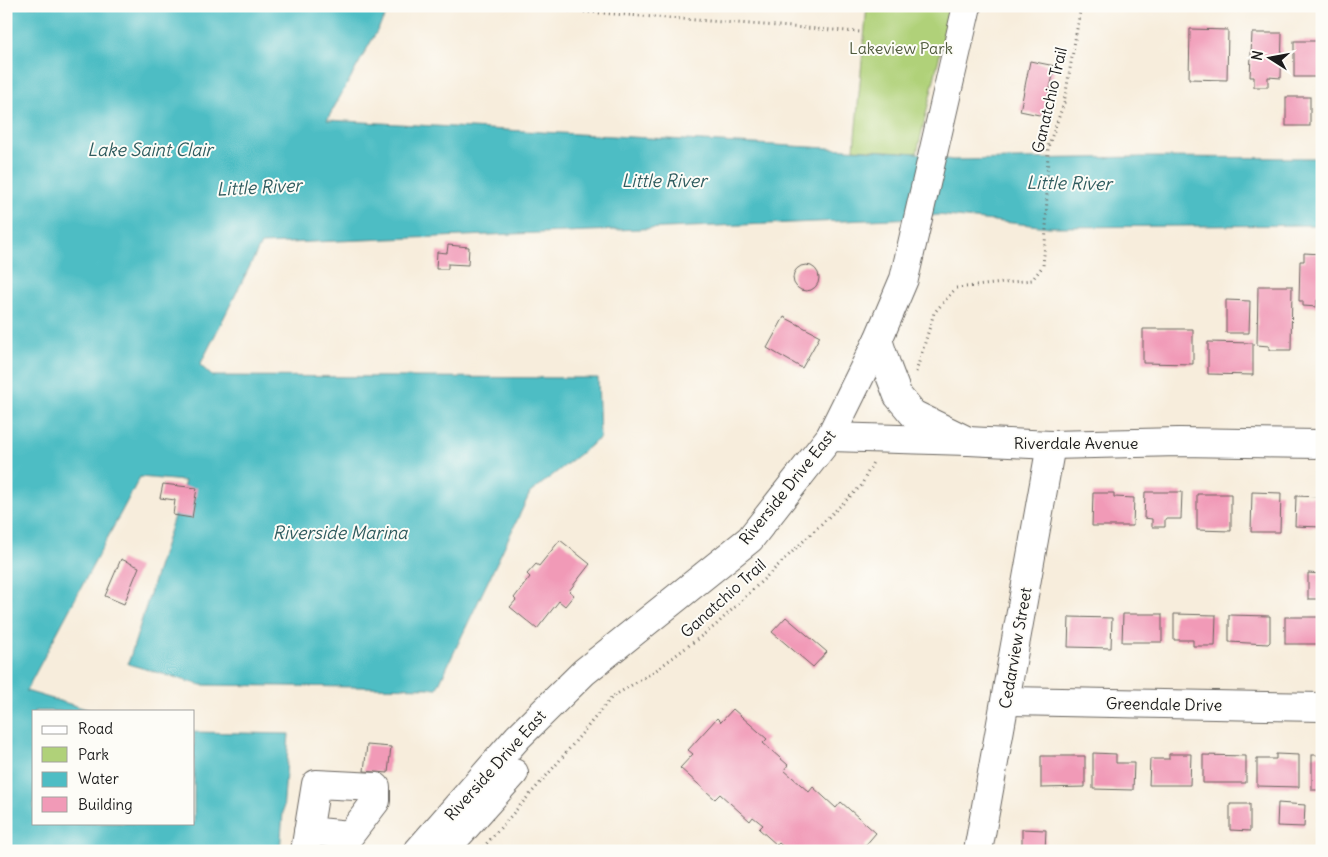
<svg xmlns="http://www.w3.org/2000/svg" width="1328" height="857" viewBox="0 0 1328 857" font-family="Delius,sans-serif">
  <style>
    .green { fill: #b0d179; stroke: #66764a }
    .water { fill: #4ebdc4; stroke: #356c70 }
    .building { fill: #f19ab7 }
    .lines { fill: none; stroke-linecap: round; stroke-linejoin: round }
    .minor-casing { stroke: #69655f; stroke-width: 30 }
    .major-casing { stroke: #69655f; stroke-width: 30 }
    .path { stroke: #69655f; stroke-width: 3; stroke-dasharray: 1 4; stroke-linecap: butt }
    .minor { stroke: #fff; stroke-width: 28 }
    .major { stroke: #fff; stroke-width: 28 }
    .labels { text-anchor: middle; dominant-baseline: central; stroke-width: 4; stroke-linejoin: round; paint-order: stroke }
    .park-label { font-size: 16px; fill: #505b3d; stroke: #fdfcf7 }
    .street-label { font-size: 16px; fill: #1c1c1c; stroke: #fdfcf7 }
    .water-label { font-size: 18px; font-style: italic; fill: #305c5f; stroke: #fdfcf7 }
  </style>
  <rect width="100%" height="100%" fill="#fdfcf7"/>
  <filter id="ink" filterUnits="userSpaceOnUse"><feTurbulence type="fractalNoise" baseFrequency=".02" numOctaves="2"/><feDisplacementMap in="SourceGraphic" scale="10" xChannelSelector="R" yChannelSelector="G"/><feConvolveMatrix kernelMatrix="1 2 1 2 8 2 1 2 1" color-interpolation-filters="sRGB"/></filter>
  <filter id="wash" filterUnits="userSpaceOnUse"><feTurbulence type="fractalNoise" baseFrequency=".0096" numOctaves="4" result="noise"/><feDisplacementMap in="SourceGraphic" scale="20" xChannelSelector="R" yChannelSelector="G"/><feGaussianBlur stdDeviation="1.12" result="paint"/><feColorMatrix in="noise" values="0 0 0 0 0 0 0 0 0 0 0 0 0 0 0 0 0 1.4 0 .05"/><feComposite in="paint" operator="in"/></filter>
  <g filter="url(#wash)">
    <rect width="100%" height="100%" fill="#f7eddc"/>
    <path class="green" d="M867,6H951L917,153L854,149Z"/>
    <path class="water" d="M6,6H391L327,120L917,153L952,160L1143,157L1322,158V225L1049,227L938,215L918,218L261,244L200,365L212,376L598,378L600,438L530,493L437,688L201,685L128,664L185,481L140,477L26,691L93,711H34V823H194V732L289,734L280,851H6Z"/>
    <g id="blocks">
      <g class="building">
        <path d="M1190,29L1228,30L1227,80L1189,79Z"/>
        <path d="M1252,33H1282L1281,78L1268,77V87H1254V77H1250Z"/>
        <rect x="1294" y="41" width="28" height="36"/>
        <path d="M1030,61L1055,66L1044,116L1020,111Z"/>
        <rect x="1286" y="97" width="24" height="29"/>
        <path d="M448,245L469,247L468,265L448,264V269H436L437,252L447,253Z"/>
        <path d="M1304,253L1322,254V301L1317,300V307L1303,306V301H1299L1300,261H1304Z"/>
        <circle cx="806" cy="278" r="13"/>
        <path d="M1258,286H1292L1291,350H1269V346L1257,345Z"/>
        <path d="M1226,300L1250,301L1249,333H1226Z"/>
        <path d="M784,317L820,336L802,368L767,348Z"/>
        <path d="M1143,329H1193V364L1143,363Z"/>
        <path d="M1208,342L1253,343V375L1208,374Z"/>
        <path d="M163,484L197,488L192,518L173,515L175,500L160,498Z"/>
        <path d="M1145,492H1182L1181,519H1165V527H1152V519L1144,518Z"/>
        <path d="M1252,492L1281,493L1280,532H1251Z"/>
        <path d="M1093,493H1114V497L1134,498L1133,526H1092Z"/>
        <path d="M1197,494H1231V531L1197,530Z"/>
        <path d="M1296,496L1322,497V527L1295,526Z"/>
        <path d="M560,540L590,564L569,591L574,595L565,606L559,601L537,629L510,607L516,600L514,598L530,577L527,574L536,564L539,566Z"/>
        <path d="M121,559L139,567L124,604L105,596Z"/>
        <path d="M1308,573L1322,574V599H1308Z"/>
        <path d="M1123,614H1162V642H1122Z"/>
        <path d="M1174,614L1216,615L1215,646H1193V640H1174Z"/>
        <path d="M1229,615L1270,616V642L1268,644L1229,642Z"/>
        <path d="M786,617L827,652L813,667L772,632Z"/>
        <path d="M1069,617L1112,618L1111,648L1068,647Z"/>
        <rect x="1285" y="617" width="37" height="27"/>
        <path d="M733,709L767,739L763,743L788,765L784,770L809,792L813,787L836,808L841,802L876,833L864,847L868,851H788L779,843L777,845L759,829L763,825L753,817L750,821L720,794L715,799L680,768L693,754L688,750L717,718L721,722Z"/>
        <path d="M367,745L391,747L388,773L364,771Z"/>
        <path d="M1093,753L1116,754V763H1134L1133,790L1093,789Z"/>
        <path d="M1169,754H1191L1190,785H1149L1150,759H1169Z"/>
        <path d="M1276,754L1299,755V787L1257,786V759H1276Z"/>
        <path d="M1203,755L1246,756V783H1203Z"/>
        <rect x="1312" y="755" width="10" height="35"/>
        <path d="M1041,756H1085V787L1041,788Z"/>
        <path d="M1278,803L1305,805L1304,827L1277,826Z"/>
        <path d="M1230,804H1250V831L1230,830Z"/>
        <path d="M1022,829L1046,830L1045,851H1022Z"/>
      </g>
    </g>
  </g>
  <g filter="url(#ink)">
    <use href="#blocks" fill-opacity="0" stroke="#69655f" stroke-width="1"/>
    <g class="lines">
      <g class="minor-casing">
        <g id="minor">
          <path d="M830,437L968,441L1051,445L1179,442L1322,444"/>
          <path d="M1006,701L1322,707"/>
          <path d="M305,851L316,784L376,787V801L350,835L308,831"/>
          <path d="M978,851L1051,445"/>
        </g>
      </g>
      <g class="major-casing">
        <g id="major">
          <path d="M878,340L888,370L898,396L913,414L968,441"/>
          <path d="M418,851L518,737L584,672L750,539L830,437L878,340L904,279L967,6"/>
          <path d="M444,851L514,773"/>
        </g>
      </g>
      <g class="path">
        <path d="M559,10L860,32"/>
        <path d="M916,372L934,313L956,288L1032,280L1043,266L1046,231L1048,147L1064,103L1081,6"/>
        <path d="M480,851L555,766L612,697L655,671L716,625L861,486L873,462"/>
      </g>
      <use href="#minor" class="minor"/>
      <use href="#major" class="major"/>
    </g>
  </g>
  <g class="labels">
    <g class="park-label">
      <text x="901" y="48">Lakeview Park</text>
    </g>
    <g class="street-label">
      <text transform="translate(1049 100) rotate(-77)">Ganatchio Trail</text>
      <text x="1076" y="443">Riverdale Avenue</text>
      <text transform="translate(787 487) rotate(-51)">Riverside Drive East</text>
      <text transform="translate(723 598) rotate(-42)">Ganatchio Trail</text>
      <text transform="translate(1015 648) rotate(-80)">Cedarview Street</text>
      <text transform="translate(1164 704) rotate(1)">Greendale Drive</text>
      <text transform="translate(495 765) rotate(-48)">Riverside Drive East</text>
    </g>
    <g class="water-label">
      <text x="150" y="149">Lake Saint Clair</text>
      <text x="664" y="180">Little River</text>
      <text transform="translate(1069 183) rotate(1)">Little River</text>
      <text transform="translate(259 187) rotate(-3)">Little River</text>
      <text x="340" y="532">Riverside Marina</text>
    </g>
  </g>
  <rect width="1328" height="857" fill="none" stroke="#fdfcf7" stroke-width="25"/>
  <rect x="32" y="710" width="162" height="115" fill="#fdfcf7" stroke="#a3a29f"/>
  <rect x="42" y="726" width="25" height="8" fill="#ffffff" stroke="#a3a29f"/>
  <text x="78" y="734" font-size="15" fill="#1c1c1c">Road</text>
  <rect x="42" y="747" width="25" height="15" fill="#b0d179" stroke="#a3a29f"/>
  <text x="78" y="760" font-size="15" fill="#1c1c1c">Park</text>
  <rect x="42" y="772" width="25" height="15" fill="#4ebdc4" stroke="#a3a29f"/>
  <text x="78" y="784" font-size="15" fill="#1c1c1c">Water</text>
  <rect x="42" y="797" width="25" height="15" fill="#f19ab7" stroke="#a3a29f"/>
  <text x="78" y="810" font-size="15" fill="#1c1c1c">Building</text>
  <g transform="translate(1270 58) rotate(281)" stroke="#fdfcf7" stroke-width="4" paint-order="stroke">
  <path d="M0-4L9 19L0 12L-9 19Z" fill="#1c1c1c"/>
  <text y="-8" font-size="14" font-weight="bold" text-anchor="middle" fill="#1c1c1c">N</text>
  </g>
</svg>
